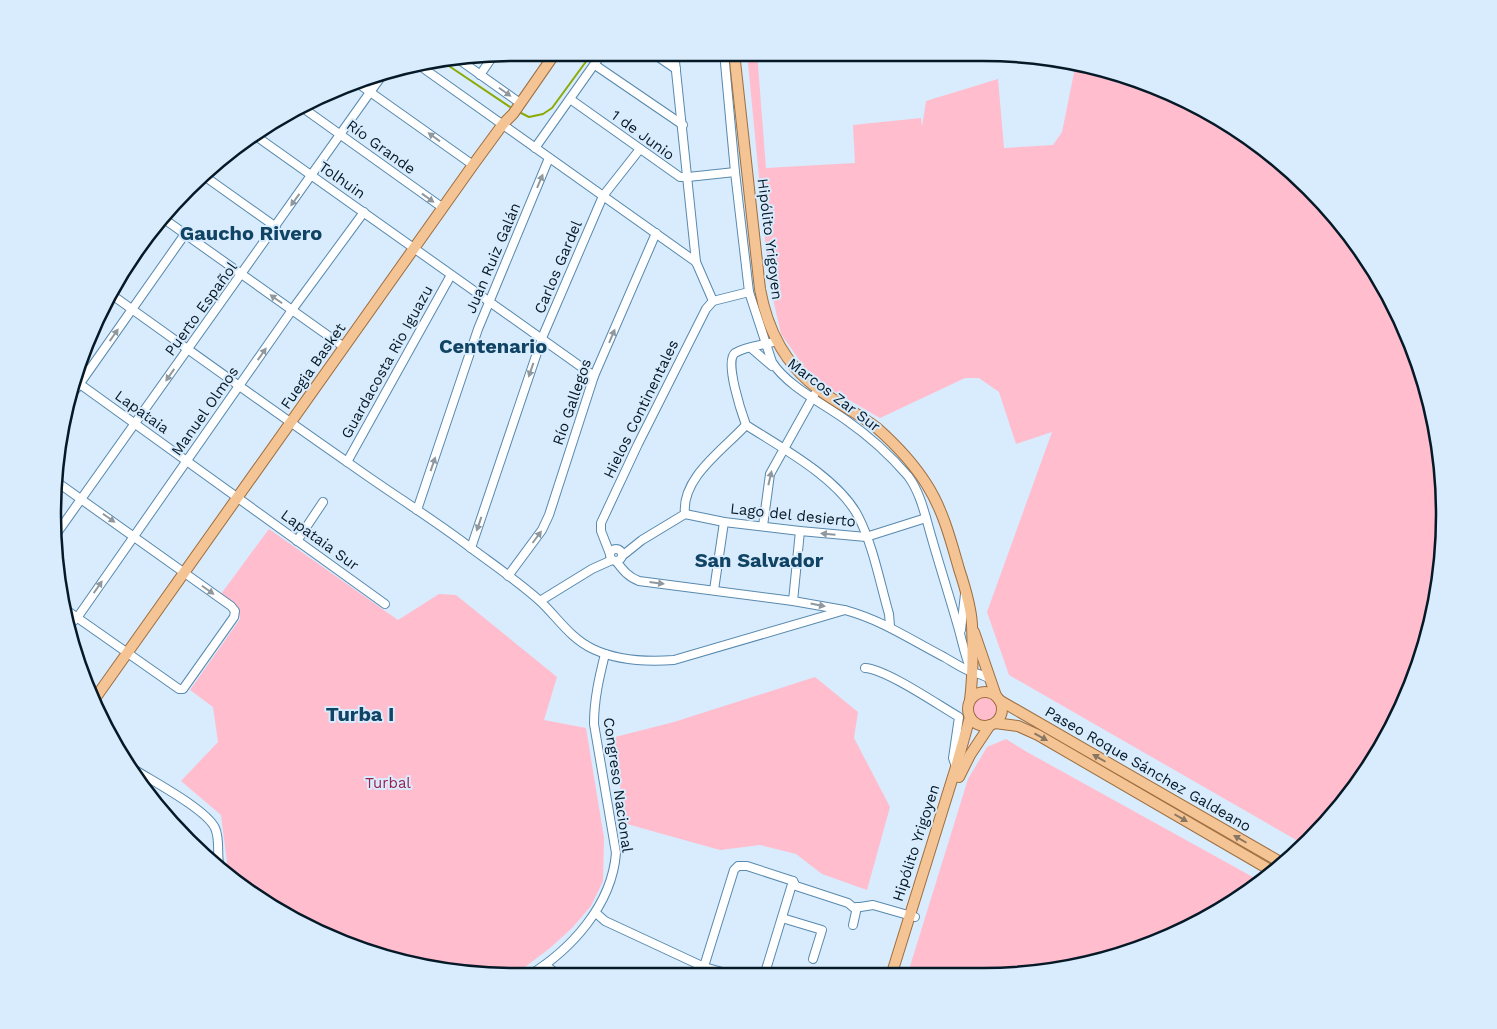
<svg xmlns="http://www.w3.org/2000/svg" width="1497" height="1029" viewBox="0 0 1497 1029" font-family="'Work Sans',sans-serif">
  <style>
    .green { fill: #ffbdce }
    .lines { fill: none; stroke-linecap: round; stroke-linejoin: round }
    .stream { stroke: #8baa03; stroke-width: 2 }
    .minor-casing { stroke: #5889ae; stroke-width: 10 }
    .major-casing { stroke: #9d6e40; stroke-width: 12 }
    .minor { stroke: #fff; stroke-width: 8 }
    .major { stroke: #f5c494; stroke-width: 10 }
    .oneway { fill: #8e989e }
    .oneway2 { fill: #897763 }
    .labels { text-anchor: middle; dominant-baseline: central; stroke-width: 4; stroke-linejoin: round; paint-order: stroke }
    .street-label { font-size: 15px; fill: #051927; stroke: #d8ecfd }
    .park-label { font-size: 15px; fill: #982150; stroke: #d8ecfd }
    .district-label { font-size: 20px; font-weight: bold; fill: #104364; stroke: #d8ecfd }
    .rim { fill: none; stroke: #051927; stroke-width: 2.5 }
  </style>
  <rect width="100%" height="100%" fill="#d8ecfd"/>
  <g class="green">
    <path d="M747,53H757L766,168L855,163L853,125L921,118L922,127L926,101L998,79L1004,148L1053,145L1062,132L1076,63L1120,84L1122,78L1187,100L1309,188L1366,258L1409,337L1436,424L1444,514L1436,604L1409,691L1367,771L1305,845L1009,675L987,612L1052,432L1016,444L999,392L979,378H965L880,418L832,390L805,368L781,334L769,281Z"/>
    <path d="M269,529L398,620L439,594L456,595L557,677L544,720L586,728L604,838L603,881L591,906L572,928L550,948L521,970L506,976L425,968L310,929L228,870L221,815L181,781L218,742L213,707L190,690L240,619L238,608L221,594Z"/>
    <path d="M815,677L858,712L854,738L890,807L867,890L822,874L796,854L760,845L720,850L627,824L611,738L674,722Z"/>
    <circle cx="984" cy="709" r="13"/>
    <path d="M1006,739L1027,752L1260,881L1239,898L1160,941L1073,968L983,976H907L968,779L987,747Z"/>
  </g>
  <g class="lines">
    <g class="stream">
      <path d="M446,64L513,109"/>
      <path d="M519,112L529,117L543,114L552,108L593,52"/>
    </g>
    <g class="minor-casing">
      <g id="minor">
        <path d="M651,52L676,69"/>
        <path d="M674,52L696,262"/>
        <path d="M724,52L735,172L749,292L772,362C787,386 824,404 846,420C869,436 890,455 908,476C921,493 926,519 932,539C940,567 949,595 957,623C962,639 964,654 971,670"/>
        <path d="M461,61L520,103"/>
        <path d="M595,65L683,125"/>
        <path d="M423,68L696,262L713,301"/>
        <path d="M480,75L493,56"/>
        <path d="M356,82L473,165"/>
        <path d="M570,99L680,177H688L735,172"/>
        <path d="M303,108L443,208"/>
        <path d="M253,134L594,376"/>
        <path d="M535,148L603,52"/>
        <path d="M207,178L276,227"/>
        <path d="M164,219L344,347"/>
        <path d="M112,295C192,352 272,410 353,466C392,494 433,519 471,548C494,565 519,582 540,601C558,618 570,638 593,649C618,661 647,662 674,660L845,610C884,621 909,639 944,657C953,662 963,669 972,672C979,674 984,675 990,679"/>
        <path d="M713,301L749,292"/>
        <path d="M777,341C765,345 746,346 735,353C724,361 742,414 746,425C782,448 838,478 858,516C873,545 880,583 889,614L890,626"/>
        <path d="M751,348L772,366"/>
        <path d="M77,382L385,604"/>
        <path d="M76,389L185,234"/>
        <path d="M347,462L451,275"/>
        <path d="M54,480L231,606L235,611L234,617L183,689H179L62,607"/>
        <path d="M417,510L478,329L549,158"/>
        <path d="M685,514L724,522L800,531L866,537L926,518"/>
        <path d="M763,526L770,474L814,395"/>
        <path d="M57,533L383,74"/>
        <path d="M297,541L323,502"/>
        <path d="M471,548L542,338L603,196L640,149"/>
        <circle cx="616" cy="555" r="6"/>
        <path d="M610,554L601,531V523L638,444L706,309L713,301"/>
        <path d="M622,556L642,540L685,514C681,478 723,450 746,425"/>
        <path d="M616,561C623,570 628,577 639,581L793,601L844,610"/>
        <path d="M508,576L542,530L549,515L594,376L656,233"/>
        <path d="M714,590L724,522"/>
        <path d="M540,601L592,569L612,560"/>
        <path d="M793,601L800,531"/>
        <path d="M69,625L77,618L292,310L364,212"/>
        <path d="M961,630L965,594"/>
        <path d="M865,668C886,669 938,705 959,717L953,758L956,767"/>
        <path d="M132,768C152,781 206,809 215,828C220,839 217,852 219,863"/>
        <path d="M208,856L218,858"/>
        <path d="M793,881L796,886L848,903L854,908L873,905L915,917"/>
        <path d="M596,913L605,921L704,967L737,976"/>
        <path d="M782,918L822,930L813,959"/>
        <path d="M853,925L857,907"/>
        <path d="M545,965L560,976"/>
        <path d="M528,976C571,950 612,905 616,853L594,724C594,700 599,678 605,654"/>
        <path d="M701,976L734,870L738,866H747L793,881"/>
        <path d="M764,976L793,881"/>
      </g>
    </g>
    <g class="major-casing">
      <g id="major">
        <path d="M734,52L760,289C767,328 785,364 817,388C836,403 858,413 877,428C895,444 914,464 927,485C943,510 951,541 959,569C965,587 971,606 972,625C973,650 973,676 970,700"/>
        <path d="M974,632L996,696"/>
        <circle cx="985" cy="709" r="17"/>
        <path d="M96,697L473,165L503,124L513,114L556,52"/>
        <path d="M999,700L1282,863"/>
        <path d="M995,723L1018,726L1038,735L1272,871"/>
        <path d="M959,777L970,755L990,725"/>
        <path d="M891,976L956,767L970,717"/>
      </g>
    </g>
    <use href="#minor" class="minor"/>
    <use href="#major" class="major"/>
  </g>
  <defs><path id="oneway-solid" d="M-6-.8H1V-3.2L6.5 0L1 3.2V.8H-6Z" transform="scale(1.25)"/></defs>
  <g class="oneway">
    <use href="#oneway-solid" transform="translate(505 92) rotate(35)"/>
    <use href="#oneway-solid" transform="translate(434 137) rotate(-144)"/>
    <use href="#oneway-solid" transform="translate(540 181) rotate(-67)"/>
    <use href="#oneway-solid" transform="translate(428 198) rotate(36)"/>
    <use href="#oneway-solid" transform="translate(295 200) rotate(126)"/>
    <use href="#oneway-solid" transform="translate(276 299) rotate(-145)"/>
    <use href="#oneway-solid" transform="translate(114 335) rotate(-55)"/>
    <use href="#oneway-solid" transform="translate(612 336) rotate(-67)"/>
    <use href="#oneway-solid" transform="translate(262 354) rotate(-55)"/>
    <use href="#oneway-solid" transform="translate(531 370) rotate(109)"/>
    <use href="#oneway-solid" transform="translate(170 375) rotate(125)"/>
    <use href="#oneway-solid" transform="translate(433 464) rotate(-71)"/>
    <use href="#oneway-solid" transform="translate(770 478) rotate(-77)"/>
    <use href="#oneway-solid" transform="translate(109 518) rotate(35)"/>
    <use href="#oneway-solid" transform="translate(479 524) rotate(109)"/>
    <use href="#oneway-solid" transform="translate(828 534) rotate(-175)"/>
    <use href="#oneway-solid" transform="translate(537 537) rotate(-53)"/>
    <use href="#oneway-solid" transform="translate(657 583) rotate(7)"/>
    <use href="#oneway-solid" transform="translate(98 587) rotate(-55)"/>
    <use href="#oneway-solid" transform="translate(208 590) rotate(35)"/>
    <use href="#oneway-solid" transform="translate(818 605) rotate(11)"/>
  </g>
  <g class="oneway2">
    <use href="#oneway-solid" transform="translate(1041 737) rotate(29)"/>
    <use href="#oneway-solid" transform="translate(1099 758) rotate(-150)"/>
    <use href="#oneway-solid" transform="translate(1181 818) rotate(30)"/>
    <use href="#oneway-solid" transform="translate(1240 839) rotate(-150)"/>
  </g>
  <g class="labels">
    <g class="street-label">
      <text transform="translate(643 135) rotate(36)">1 de Junio</text>
      <text transform="translate(381 147) rotate(36)">Río Grande</text>
      <text transform="translate(342 180) rotate(35)">Tolhuin</text>
      <text transform="translate(770 239) rotate(83)">Hipólito Yrigoyen</text>
      <text transform="translate(493 258) rotate(-67)">Juan Ruiz Galán</text>
      <text transform="translate(558 267) rotate(-67)">Carlos Gardel</text>
      <text transform="translate(201 309) rotate(-54)">Puerto Español</text>
      <text transform="translate(387 362) rotate(-61)">Guardacosta Rio Iguazu</text>
      <text transform="translate(313 366) rotate(-55)">Fuegia Basket</text>
      <text transform="translate(834 395) rotate(37)">Marcos Zar Sur</text>
      <text transform="translate(572 402) rotate(-71)">Río Gallegos</text>
      <text transform="translate(641 409) rotate(-64)">Hielos Continentales</text>
      <text transform="translate(205 411) rotate(-55)">Manuel Olmos</text>
      <text transform="translate(142 412) rotate(36)">Lapataia</text>
      <text transform="translate(793 515) rotate(6)">Lago del desierto</text>
      <text transform="translate(320 540) rotate(36)">Lapataia Sur</text>
      <text transform="translate(1148 769) rotate(30)">Paseo Roque Sánchez Galdeano</text>
      <text transform="translate(618 785) rotate(82)">Congreso Nacional</text>
      <text transform="translate(916 843) rotate(-72)">Hipólito Yrigoyen</text>
    </g>
    <g class="park-label">
      <text x="388" y="783">Turbal</text>
    </g>
    <g class="district-label">
      <text x="251" y="233">Gaucho Rivero</text>
      <text x="493" y="346">Centenario</text>
      <text x="759" y="560">San Salvador</text>
      <text x="360" y="714">Turba I</text>
    </g>
  </g>
  <path d="M0 0H1497V1029H0ZM514 61H983A453 453 0 0 1 1436 514V515A453 453 0 0 1 983 968H514A453 453 0 0 1 61 515V514A453 453 0 0 1 514 61Z" fill="#d8ecfd" fill-rule="evenodd"/>
  <path class="rim" d="M514 61H983A453 453 0 0 1 1436 514V515A453 453 0 0 1 983 968H514A453 453 0 0 1 61 515V514A453 453 0 0 1 514 61Z"/>
</svg>
